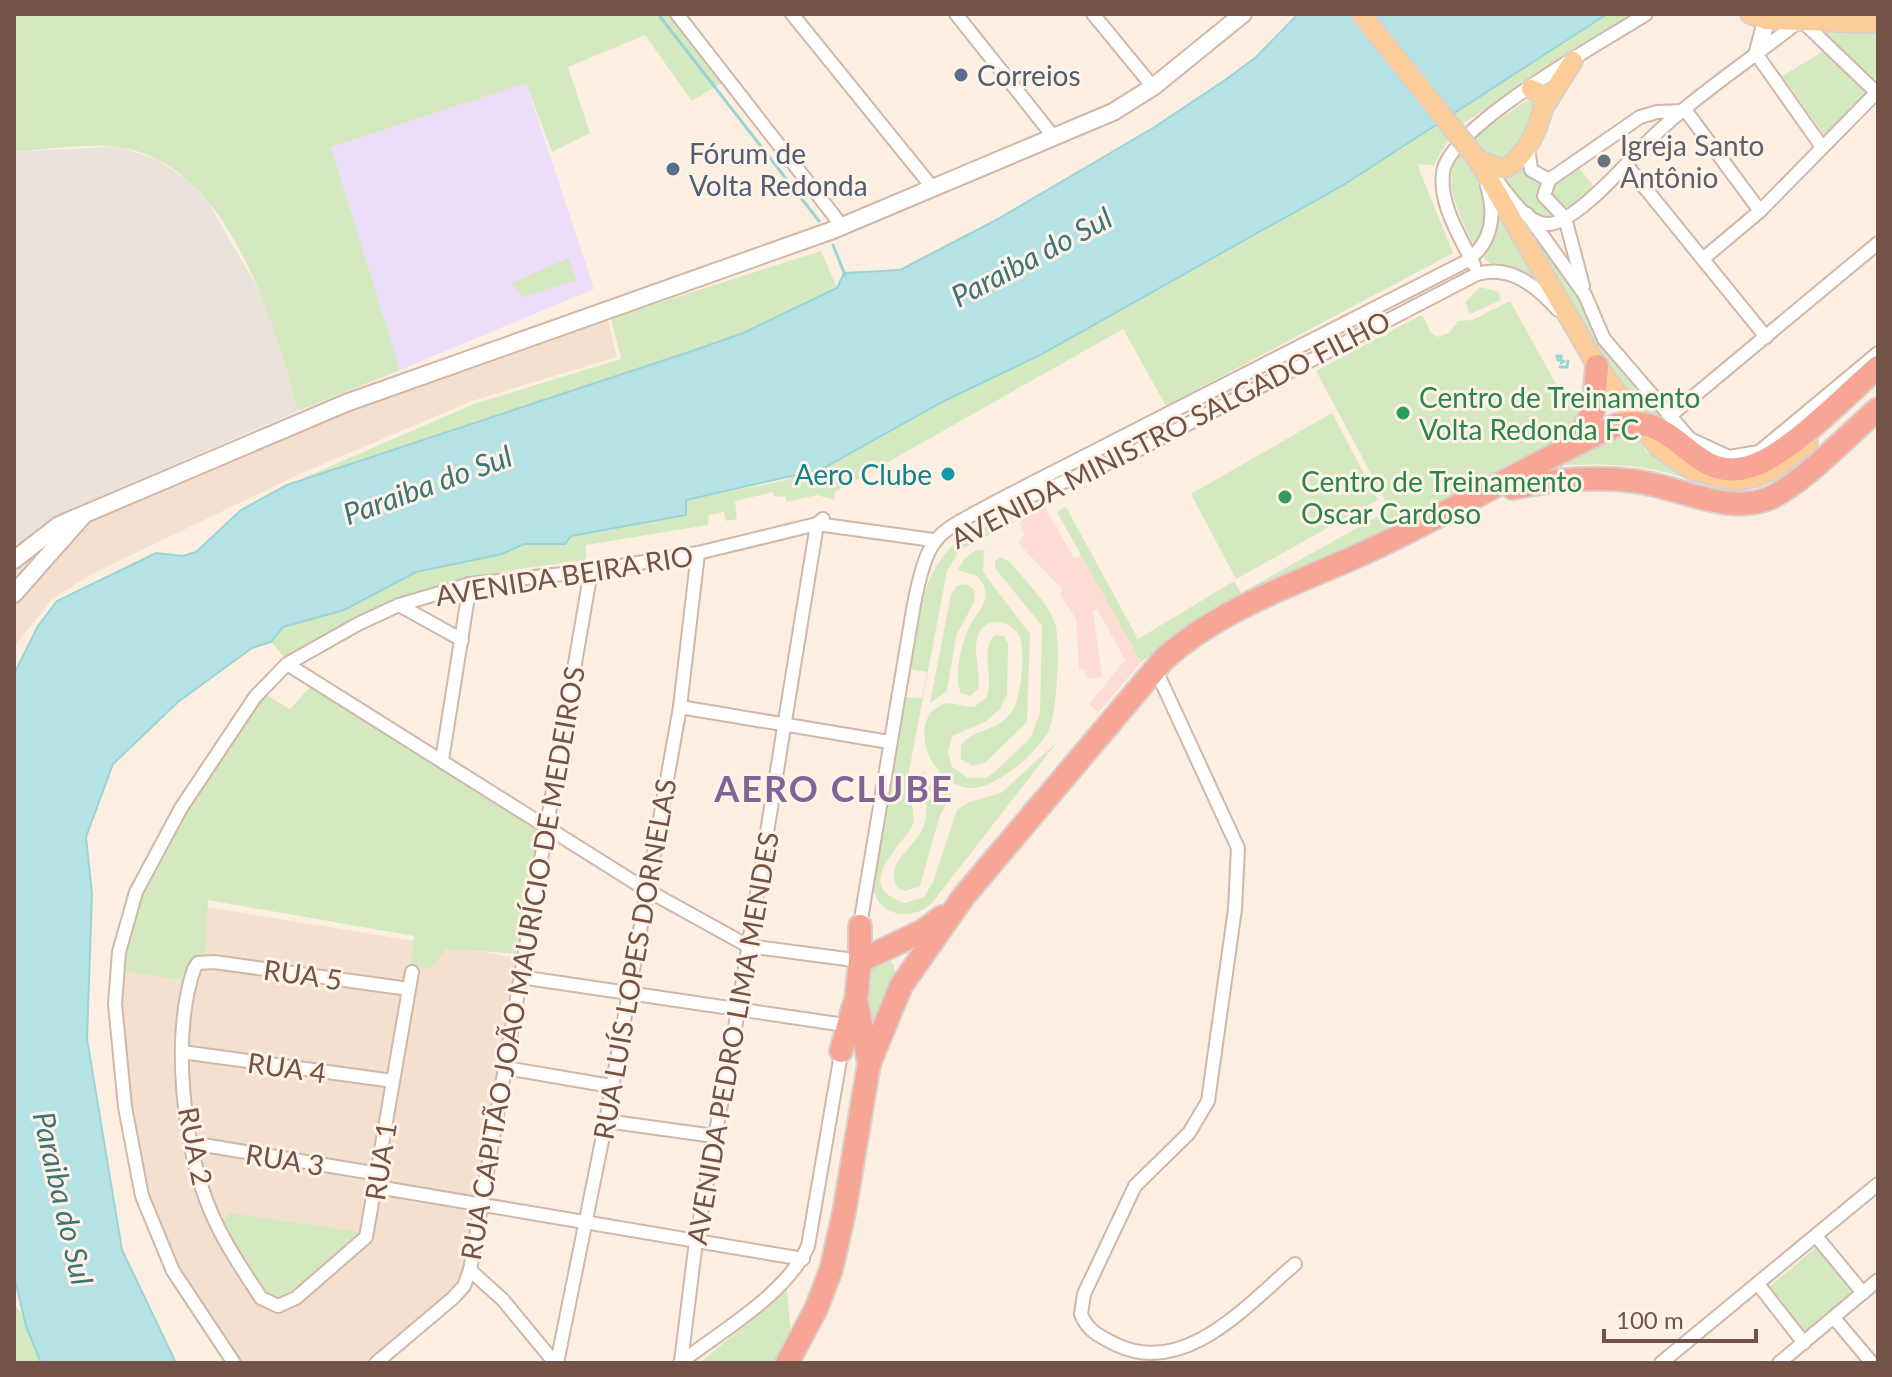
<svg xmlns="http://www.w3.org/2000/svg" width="1892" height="1377" viewBox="0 0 1892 1377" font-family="Lato,sans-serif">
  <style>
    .residential { fill: #f4e0cf }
    .commercial { fill: #fddcd4 }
    .industrial { fill: #ebe2dc }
    .education { fill: #ecdef8 }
    .green { fill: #d4e9bf }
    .water { fill: #b5e3e5; stroke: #9bd4d7; stroke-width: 2 }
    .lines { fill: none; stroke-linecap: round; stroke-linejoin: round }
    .stream { stroke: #9bd4d7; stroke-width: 3 }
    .street-casing { stroke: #cfb7ab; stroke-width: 16 }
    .secondary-casing { stroke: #d2b6a7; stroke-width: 20 }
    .primary-casing { stroke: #d8cfcc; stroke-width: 22 }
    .highway-casing { stroke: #d8cfcc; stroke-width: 26 }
    .street { stroke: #fff; stroke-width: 12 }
    .secondary { stroke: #fff; stroke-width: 16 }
    .primary { stroke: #fccd98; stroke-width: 18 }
    .highway { stroke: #f7a696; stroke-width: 22 }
    .primary-bridge-casing { stroke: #d8cfcc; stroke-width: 22; stroke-linecap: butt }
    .primary-bridge { stroke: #fccd98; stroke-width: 18 }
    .service-dot { fill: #5c6f8a; stroke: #fff3e7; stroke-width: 3 }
    .worship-dot { fill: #6b7280; stroke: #fff3e7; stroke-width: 3 }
    .leisure-dot { fill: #2e9e5b; stroke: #fff3e7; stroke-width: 3 }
    .culture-dot { fill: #0f9aa8; stroke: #fff3e7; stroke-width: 3 }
    .labels { text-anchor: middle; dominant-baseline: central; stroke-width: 6; stroke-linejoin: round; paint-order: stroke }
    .service-label { font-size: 28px; fill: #4e5e75; stroke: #fff3e7; text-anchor: start }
    .worship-label { font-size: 28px; fill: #5b616d; stroke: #fff3e7; text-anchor: start }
    .leisure-label { font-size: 28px; fill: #27864d; stroke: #fff3e7; text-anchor: start }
    .street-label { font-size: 28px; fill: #735348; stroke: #fff3e7 }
    .culture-label { font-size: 28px; fill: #0d838f; stroke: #fff3e7; text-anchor: end }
    .water-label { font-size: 30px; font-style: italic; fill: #3c7579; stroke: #fff3e7 }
    .district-label { font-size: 36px; font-weight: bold; letter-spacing: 2px; fill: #806397; stroke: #fff3e7 }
  </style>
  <rect width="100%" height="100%" fill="#fcefe1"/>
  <g class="residential">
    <path d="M607,316L617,357L472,401L302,473L96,572L53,598L14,647V564L95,519L394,390Z"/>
    <path d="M139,896L519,958L463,1272L451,1290L365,1363H242L204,1311L168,1247L144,1185L127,1088L119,1010L122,957Z"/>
  </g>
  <path class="commercial" d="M1032,503L1045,507L1074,558L1081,555L1141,662L1098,713L1089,704L1125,660L1097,609L1093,611L1102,677L1088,679L1084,669H1079L1076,619L1060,594L1063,590L1018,543L1025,534L1017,518L998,524L994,515Z"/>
  <path class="industrial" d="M106,147L123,148L158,160L189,181L208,202L266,303L298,411L64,512L14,547V152Z"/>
  <path class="education" d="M526,83L594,289L400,370L331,147Z"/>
  <g class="green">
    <path d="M14,14H670L722,83L692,101L645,35L568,67L590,133L552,152L526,83L331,147L400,370L298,411C273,322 231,168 124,148C90,142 49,150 14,152Z"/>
    <path d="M1607,14H1632L1461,125L1450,113Z"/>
    <path d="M1822,32L1878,33V80L1870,77Z"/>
    <path d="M1824,51L1867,93L1825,136L1782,76Z"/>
    <path d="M1534,99L1538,106L1516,153L1502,161L1484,154L1472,139L1524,102Z"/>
    <path d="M1436,123L1449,138L1434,165L1417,164L1453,253L1166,406L1123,329L835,492L834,500L817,495L787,502L785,496L775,497L773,492L735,501L737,519L726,521L724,512L709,515L708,525L586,545V560C533,567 480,573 428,588C377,604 330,631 284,657L271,642L283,627L344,610L416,572L502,554L524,544L548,545L571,536L686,514V500L782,481L873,442L944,401L1040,355L1259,234L1403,148Z"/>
    <path d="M1460,152C1482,181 1492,210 1477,244L1472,243C1460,214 1440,181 1460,152Z"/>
    <path d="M1525,161L1530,177L1543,183L1539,194L1557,217C1530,222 1512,192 1496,174Z"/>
    <path d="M1575,163L1597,190L1569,213L1545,194V190Z"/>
    <path d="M1496,204L1539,283C1524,272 1493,269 1484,258Z"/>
    <path d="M1532,228L1578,290L1596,334L1676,429L1753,463L1636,417L1525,233Z"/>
    <path d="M821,251L837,288L743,333L695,350L287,485L474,404L621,359L611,318Z"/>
    <path d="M568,258L576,280L522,297L512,283Z"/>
    <path d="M1480,287L1499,292L1501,300L1470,314L1465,302Z"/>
    <path d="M1510,301L1561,393H1589L1575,433L1373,535L1277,578L1201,619L1141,662L1057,512L1066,507L1138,639L1234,581L1241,593L1387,511L1384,498L1316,371L1419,316H1423L1431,333L1438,337L1450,332L1458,321L1472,320Z"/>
    <path d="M1332,413L1378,500L1236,579L1191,494Z"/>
    <path d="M1638,432L1646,452L1700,480L1698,484C1652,462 1605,464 1555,465L1613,435Z"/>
    <path d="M991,518L995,526L1018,520L960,550L947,571L909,771L914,822C905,845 849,885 905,903L924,897L933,882L957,810L969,802L1001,793L1058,741L932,903C912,922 876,916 873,886L905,697L922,698L927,672L910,669C917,625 919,580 952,546C964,534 983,538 991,518Z"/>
    <path d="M976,550H984L983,572L1030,634L1027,722L986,762L972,766L961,759V746C972,727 1000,734 1014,708C1021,695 1026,648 1019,635C1008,617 982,617 977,639C973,655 981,672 978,689L970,696L961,693C953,679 962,640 970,626C979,608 996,596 977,576L958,570L964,559Z"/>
    <path d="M1000,557L1010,562C1024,580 1051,605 1056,627C1060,647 1057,704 1051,724C1045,748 994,791 969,788C926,783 907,715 944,704C954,701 963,708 974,707L986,698C995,678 979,651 995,635L1004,636L1008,643L1007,694L1000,709L985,722L952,736L948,752L952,767L968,778H986L996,771L1031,737L1040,712L1042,626L995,568V561Z"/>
    <path d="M966,584L975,590L974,602L956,636L947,691L930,703L951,594L957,586Z"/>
    <path d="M312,685L540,829L520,954L446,949L431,968L411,965L414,936L208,900L205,952L192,961L185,981L125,971L130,917L171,836L241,722L265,694L290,709Z"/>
    <path d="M923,771L933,785L951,794L939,818L920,886L905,891L897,887C883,860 920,846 925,822C929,805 923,788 923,771Z"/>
    <path d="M888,959L894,965L895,978L869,1040L861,1012L868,965Z"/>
    <path d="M229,1213L359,1232L361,1235L359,1241L279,1300L272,1298L237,1253L223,1223Z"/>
    <path d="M1816,1247L1855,1294L1805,1335L1766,1290Z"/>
    <path d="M787,1289L791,1336L775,1363H700Z"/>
    <path d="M14,1305L19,1310L55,1363H14Z"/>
  </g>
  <path class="water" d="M1298,14H1607L1345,184L1040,355L944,401L822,469L686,500V515L571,536L565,544H524L502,554L416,572L344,610L283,627L271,642L252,648L178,702L113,764L86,837L92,894L87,1039L122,1250L176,1363H41L26,1326L14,1276V674L38,626L57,601L156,553L182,556L196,552L241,510L287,485L695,350L743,333L837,288L844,273L900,270L998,219L1153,128L1225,80L1255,58Z"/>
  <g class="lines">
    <g class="stream">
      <path d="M658,14L819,221"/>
      <path d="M833,245L845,275"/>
      <path d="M1557,356H1561V360H1558Z"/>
      <path d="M1561,363L1564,361"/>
      <path d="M1560,367H1567L1568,361"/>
    </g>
    <g class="street-casing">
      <g id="street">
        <path d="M677,14L842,226"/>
        <path d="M792,14L932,187"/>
        <path d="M956,14L1053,136"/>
        <path d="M1093,14L1153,87"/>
        <path d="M1803,22L1877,93"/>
        <path d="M1757,55L1822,147"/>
        <path d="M1528,147L1531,170L1549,180"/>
        <path d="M1628,167L1766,337"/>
        <path d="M1496,180C1508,194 1526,223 1546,224C1571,226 1620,171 1636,154C1678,107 1748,62 1798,22"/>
        <path d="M1527,214L1585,295L1604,339L1690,439L1729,457L1759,452L1878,353"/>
        <path d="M1704,258L1760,211L1878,91"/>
        <path d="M1474,265C1461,238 1439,205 1443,173C1448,126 1603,42 1646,14"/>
        <path d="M1583,286L1565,218L1544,196L1549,180L1640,117L1657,112L1686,111L1760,211"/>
        <path d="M1670,416L1878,243"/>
        <path d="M986,515L1132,453L1477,274C1511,264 1537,287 1558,310"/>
        <path d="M399,605L462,640"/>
        <path d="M287,664L645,889L748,946L854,960"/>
        <path d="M1155,668L1238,848L1235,909L1208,1101L1189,1133L1135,1186L1084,1294L1081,1314C1087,1331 1101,1337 1117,1345C1185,1377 1247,1305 1295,1264"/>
        <path d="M680,707L889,742"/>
        <path d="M442,760L470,584"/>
        <path d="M859,931L914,604C929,530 936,535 999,500L1465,262C1492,244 1496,216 1487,186"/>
        <path d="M520,977L845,1025"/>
        <path d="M409,989L214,962L198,963L194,969C171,1037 183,1147 211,1212C224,1243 243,1270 261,1298L278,1306L296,1298L366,1237L412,972"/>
        <path d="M182,1052L393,1081"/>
        <path d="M506,1068L611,1086"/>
        <path d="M606,1121L714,1136"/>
        <path d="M191,1143L379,1174"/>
        <path d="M377,1187L803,1259"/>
        <path d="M1816,1236L1863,1293"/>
        <path d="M470,1270L503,1300L555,1363"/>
        <path d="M1758,1284L1804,1343"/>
        <path d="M1834,1318L1872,1363"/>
        <path d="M681,1362L696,1241L738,1011L817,524L823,519"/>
        <path d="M234,1363L173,1271L142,1196L125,1107L115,1004L119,952L136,892L181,808L255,697L287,664L358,624L399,605L470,584L591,571L698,553L817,524L933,540"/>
        <path d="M376,1363L453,1298L464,1286L470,1270L591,571"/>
        <path d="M557,1363L606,1121L680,707L698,553"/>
        <path d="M680,1363C721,1331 787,1294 808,1246L842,1048"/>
        <path d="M1661,1363L1878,1184"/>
        <path d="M1779,1363L1878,1280"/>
      </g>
    </g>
    <g class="secondary-casing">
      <g id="secondary">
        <path d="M1757,55L1768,14"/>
        <path d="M14,560L59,525L346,403L833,230L1113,112L1153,87L1243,14"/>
        <path d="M14,594L82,517"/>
      </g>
    </g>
    <g class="primary-casing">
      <g id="primary">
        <path d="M1750,14L1766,20L1878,23"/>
        <path d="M1544,107L1573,61"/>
        <path d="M1478,160L1597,366L1659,448L1692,470L1734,481L1756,477L1776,468L1808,443"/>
        <path d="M1478,160L1502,169C1525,162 1547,116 1543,94L1531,89"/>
      </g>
    </g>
    <g class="highway-casing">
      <g id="highway">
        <path d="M1573,446L1593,412L1597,366"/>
        <path d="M1513,488C1554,479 1592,476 1634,481C1678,486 1727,516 1770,498C1803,483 1849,434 1878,409"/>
        <path d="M860,926V961"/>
        <path d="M841,1051L854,1005"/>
        <path d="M869,1063L856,1000L860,961L923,931L942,917"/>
        <path d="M787,1363L816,1309L831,1270L844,1213L869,1064L901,986L964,896L1164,659C1225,604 1306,581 1379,546C1459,508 1536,461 1617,425C1682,410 1691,491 1757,464C1793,450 1847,394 1878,367"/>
      </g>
    </g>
    <use href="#street" class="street"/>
    <use href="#secondary" class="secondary"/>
    <use href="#primary" class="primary"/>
    <use href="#highway" class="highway"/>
    <g class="primary-bridge-casing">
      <path id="primary-bridge" d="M1361,14L1478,160"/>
    </g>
    <use href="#primary-bridge" class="primary-bridge"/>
  </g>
  <g class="service-dot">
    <circle cx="961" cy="75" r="8"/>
    <circle cx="673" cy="169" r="8"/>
  </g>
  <circle class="worship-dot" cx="1604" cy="161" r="8"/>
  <g class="leisure-dot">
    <circle cx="1403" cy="413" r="8"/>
    <circle cx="1285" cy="497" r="8"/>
  </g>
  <circle class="culture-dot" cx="948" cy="474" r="8"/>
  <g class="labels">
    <g class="service-label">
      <text x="977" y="75">Correios</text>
      <text x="689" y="153">Fórum de<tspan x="689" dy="32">Volta Redonda</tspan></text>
    </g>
    <g class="worship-label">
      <text x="1620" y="145">Igreja Santo<tspan x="1620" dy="32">Antônio</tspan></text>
    </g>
    <g class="leisure-label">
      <text x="1419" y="397">Centro de Treinamento<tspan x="1419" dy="32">Volta Redonda FC</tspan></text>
      <text x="1301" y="481">Centro de Treinamento<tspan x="1301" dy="32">Oscar Cardoso</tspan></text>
    </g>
    <g class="street-label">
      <text transform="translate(1170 429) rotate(-27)">AVENIDA MINISTRO SALGADO FILHO</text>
      <text transform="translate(564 575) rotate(-9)">AVENIDA BEIRA RIO</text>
      <text transform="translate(634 959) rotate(-80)">RUA LUÍS LOPES DORNELAS</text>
      <text transform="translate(522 963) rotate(-80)">RUA CAPITÃO JOÃO MAURÍCIO DE MEDEIROS</text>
      <text transform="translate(303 974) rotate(8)">RUA 5</text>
      <text transform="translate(732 1038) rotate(-80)">AVENIDA PEDRO LIMA MENDES</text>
      <text transform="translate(287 1067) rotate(8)">RUA 4</text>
      <text transform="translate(196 1146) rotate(79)">RUA 2</text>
      <text transform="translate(285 1159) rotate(9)">RUA 3</text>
      <text transform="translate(380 1161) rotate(-81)">RUA 1</text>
    </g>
    <g class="culture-label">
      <text x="932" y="474">Aero Clube</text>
    </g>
    <g class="water-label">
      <text transform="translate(1031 256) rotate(-28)">Paraiba do Sul</text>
      <text transform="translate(427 484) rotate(-20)">Paraiba do Sul</text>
      <text transform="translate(64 1198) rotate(77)">Paraiba do Sul</text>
    </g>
    <g class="district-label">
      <text x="834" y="788">AERO CLUBE</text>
    </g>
  </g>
  <rect width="1892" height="1377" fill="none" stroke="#735348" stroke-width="32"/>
  <path d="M1604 1329v12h152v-12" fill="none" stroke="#735348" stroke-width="4"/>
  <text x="1616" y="1329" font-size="24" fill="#735348" stroke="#fff3e7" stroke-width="6" paint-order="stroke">100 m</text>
</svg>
